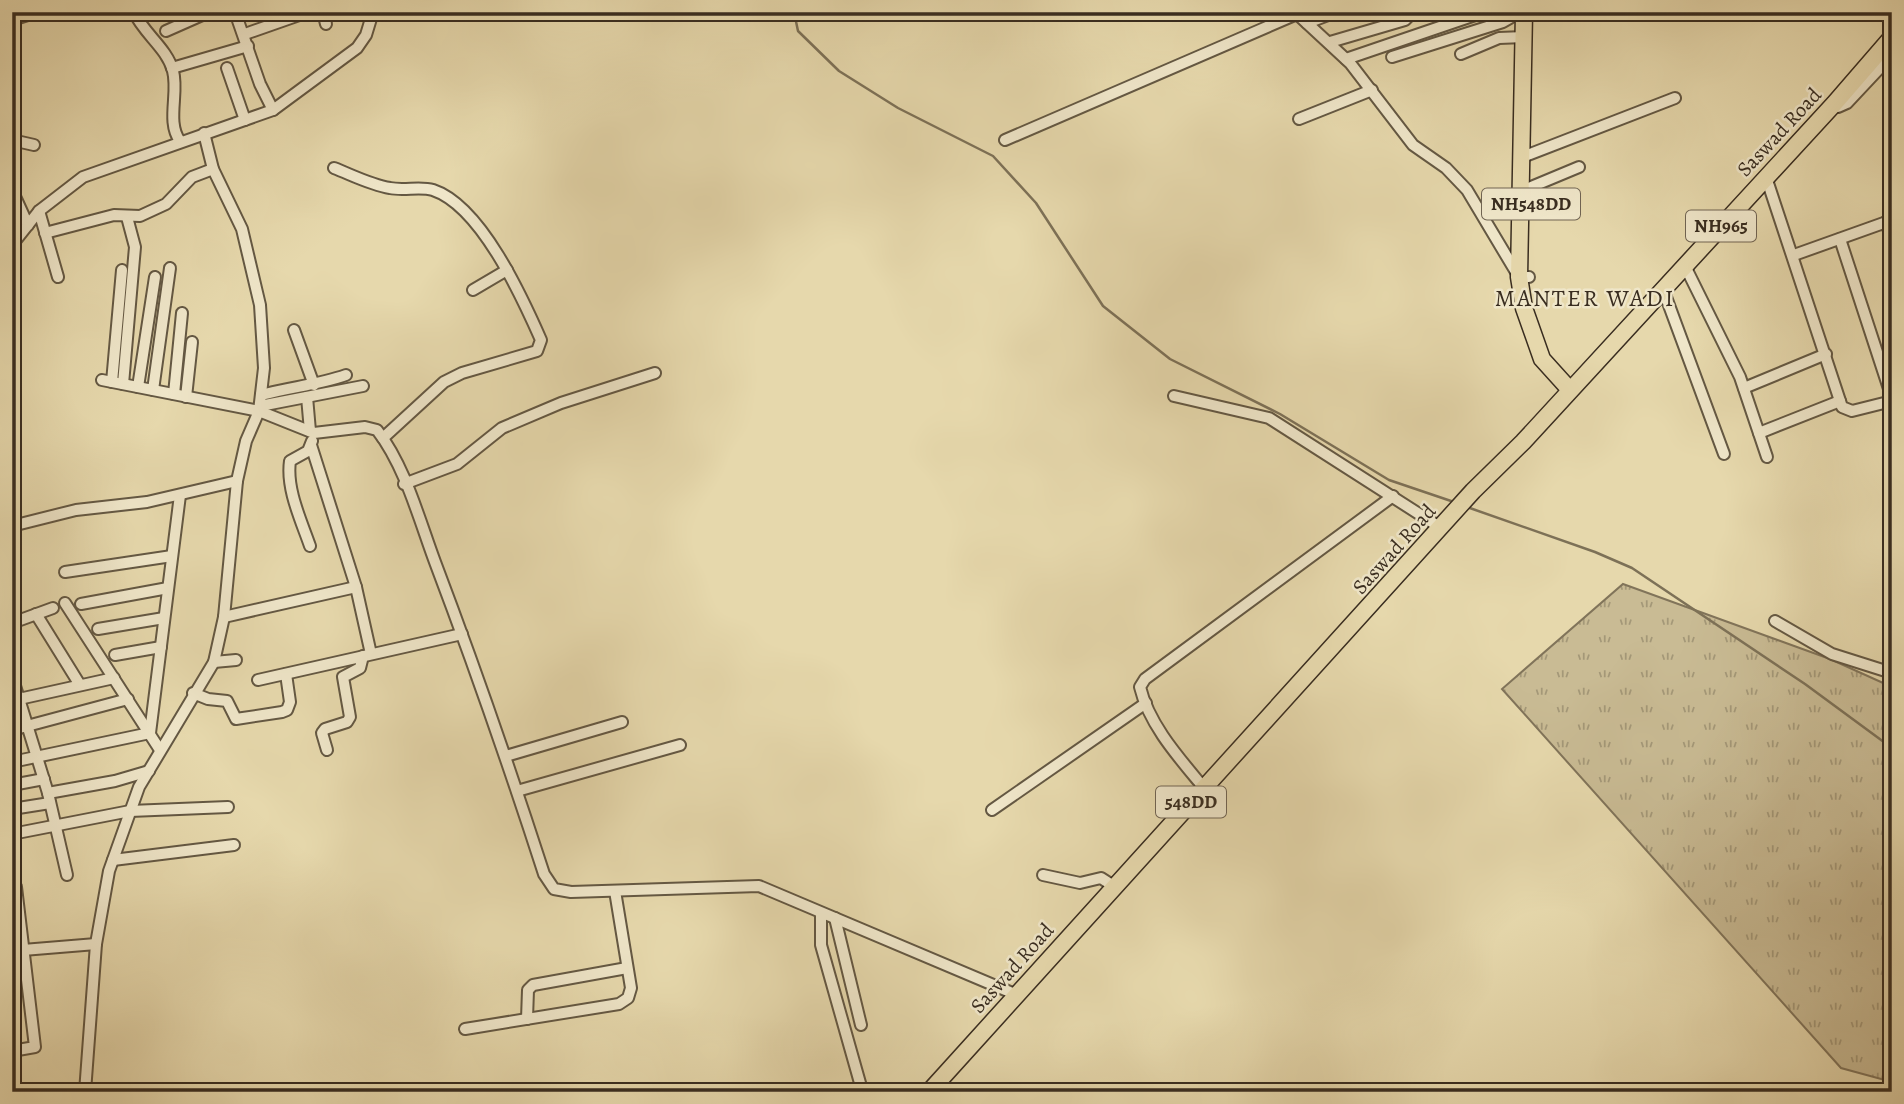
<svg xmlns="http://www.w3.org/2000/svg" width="1904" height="1104" viewBox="0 0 1904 1104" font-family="Alegreya,serif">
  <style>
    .grass { fill: url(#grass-tufts); stroke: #81745a; stroke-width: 2 }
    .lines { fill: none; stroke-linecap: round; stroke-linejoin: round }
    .stream { stroke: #7d7157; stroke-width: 2.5 }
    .minor-casing { stroke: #645843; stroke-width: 14 }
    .highway-casing { stroke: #392d20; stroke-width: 19 }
    .minor { stroke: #efe6c9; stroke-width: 10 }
    .highway { stroke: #e6d8ac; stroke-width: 16 }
    .labels { text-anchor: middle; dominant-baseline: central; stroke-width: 5; stroke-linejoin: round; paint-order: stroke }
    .shield { fill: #efe6c9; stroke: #706453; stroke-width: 2 }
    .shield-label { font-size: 19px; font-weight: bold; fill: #392d20 }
    .street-label { font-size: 21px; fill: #392d20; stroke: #efe6c9 }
    .quarter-label { font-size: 24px; letter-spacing: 2px; fill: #392d20; stroke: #efe6c9 }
  </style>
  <defs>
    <pattern id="grass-tufts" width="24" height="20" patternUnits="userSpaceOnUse" patternTransform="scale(1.75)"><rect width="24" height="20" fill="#c9bb94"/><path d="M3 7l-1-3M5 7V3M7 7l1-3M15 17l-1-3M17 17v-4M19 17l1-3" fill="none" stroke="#a49878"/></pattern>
  </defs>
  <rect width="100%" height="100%" fill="#e6d8ac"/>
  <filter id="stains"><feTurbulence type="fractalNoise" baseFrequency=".00286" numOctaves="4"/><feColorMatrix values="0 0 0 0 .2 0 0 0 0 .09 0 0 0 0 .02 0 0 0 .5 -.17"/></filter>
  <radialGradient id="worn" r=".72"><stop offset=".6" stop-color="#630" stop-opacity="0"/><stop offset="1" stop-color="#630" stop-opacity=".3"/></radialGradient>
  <path class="grass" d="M1623,584L1830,659L1892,687V1082L1841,1068L1502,689Z"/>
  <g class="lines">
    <g class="stream">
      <path d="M794,12L798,31L839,71L898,108L993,156L1036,203L1103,306L1170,359L1280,414L1389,480L1454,502"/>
      <path d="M1467,507L1595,552L1632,568L1805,684L1892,748"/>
    </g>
    <g class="minor-casing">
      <g id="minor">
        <path d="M134,12C144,34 167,48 173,71C179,93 166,122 180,141"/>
        <path d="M235,12L260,84L273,110"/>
        <path d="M323,12L326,24"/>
        <path d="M1295,12L1350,63L1413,145L1446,168L1467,190L1519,277H1529"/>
        <path d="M12,20L37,12"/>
        <path d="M1307,23L1336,12"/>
        <path d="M166,31L209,12"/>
        <path d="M245,34L308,12"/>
        <path d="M1330,42L1405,20L1413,12"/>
        <path d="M1461,54L1499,38L1524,37"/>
        <path d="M1392,57L1503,22L1510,18L1511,12"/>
        <path d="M1346,59L1484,12"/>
        <path d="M172,68L248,46"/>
        <path d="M227,68L245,120"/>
        <path d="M1834,104L1838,107L1847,103L1892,55"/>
        <path d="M1299,119L1372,90"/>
        <path d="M12,140L34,145"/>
        <path d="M1005,140L1297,14"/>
        <path d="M1520,158L1675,98"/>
        <path d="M334,168C352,175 371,185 390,188C404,191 420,186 433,190C481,206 522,297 541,340L537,351L462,373L444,382L383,438"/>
        <path d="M1766,177L1842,407L1852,411L1892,401"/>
        <path d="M1531,187L1579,167"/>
        <path d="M12,190L28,225"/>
        <path d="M39,211L58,277"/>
        <path d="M1886,222L1892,240"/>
        <path d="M45,233L114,215L140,216L166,204L192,177L213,169"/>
        <path d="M1840,239L1892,398"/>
        <path d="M12,245L39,211L83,177L273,110L357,48L366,35L373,12"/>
        <path d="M1794,255L1892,220"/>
        <path d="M1684,264L1740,377L1767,457"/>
        <path d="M1663,289L1724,454"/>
        <path d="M473,290L507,270"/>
        <path d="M294,330L314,385"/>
        <path d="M102,380L259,411L314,433L365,427L377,430C405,466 419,519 435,562C474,665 510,769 544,874L554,889L571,892L759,886L1017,995"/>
        <path d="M112,382L122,270"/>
        <path d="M123,384L135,247L127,217"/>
        <path d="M138,387L155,277"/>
        <path d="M1744,388L1826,354"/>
        <path d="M153,390L170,268"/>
        <path d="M174,394L182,313"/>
        <path d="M261,395C290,387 318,385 346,375"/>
        <path d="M1174,396L1269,418L1441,528"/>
        <path d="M186,397L192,342"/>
        <path d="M307,397L310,431"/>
        <path d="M260,406L363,386"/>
        <path d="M1759,433L1840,401"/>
        <path d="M311,445L356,587L371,654"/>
        <path d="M404,484L457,464L502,428L561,403L655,373"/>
        <path d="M12,526L76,510L147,502L237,481"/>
        <path d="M310,546C301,520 286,489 290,461L308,451L312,441"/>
        <path d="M65,572L172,556"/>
        <path d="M65,603L160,750"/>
        <path d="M81,604L168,588"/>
        <path d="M36,614L80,685"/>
        <path d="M224,617L356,587"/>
        <path d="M1775,621L1832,654L1892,673"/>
        <path d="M12,623L53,608"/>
        <path d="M98,629L164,618"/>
        <path d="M115,655L161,647"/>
        <path d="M214,662L236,660"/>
        <path d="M12,676L48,793L115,781L149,771"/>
        <path d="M258,680L462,634"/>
        <path d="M193,693L208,699L227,701L236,719L282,712L287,710L290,702L286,674"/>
        <path d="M19,699L114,678"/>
        <path d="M12,730L128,699"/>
        <path d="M327,750L322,733L325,729L347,722L350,717L343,677L360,668L363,656"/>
        <path d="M506,756L622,722"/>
        <path d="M12,762L150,733L180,495"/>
        <path d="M12,785L44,779"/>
        <path d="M1204,788C1180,759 1149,725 1140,687L1145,679L1393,496"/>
        <path d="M517,791L680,745"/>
        <path d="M48,793L67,875"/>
        <path d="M12,809L50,803"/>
        <path d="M992,810L1146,703"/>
        <path d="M12,834L130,811L228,807"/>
        <path d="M113,860L234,845"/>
        <path d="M1043,875L1080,883L1101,878L1115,887"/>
        <path d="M821,913V945L862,1090"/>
        <path d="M835,918L861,1025"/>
        <path d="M23,950L96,944"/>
        <path d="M527,1019L528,990L533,985L627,968"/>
        <path d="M465,1029L619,1004L628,998L631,988L615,891"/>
        <path d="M12,1051L35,1047L16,887"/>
        <path d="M85,1092L96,944L109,871L139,787L214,662L224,617L237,481L246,441L259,411L264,368L260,305L242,229L213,169L204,133"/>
      </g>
    </g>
    <g class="highway-casing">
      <g id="highway">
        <path d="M1524,12L1519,277L1524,308L1542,359L1570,390"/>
        <path d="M929,1092L1473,491L1523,442L1834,104L1892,37"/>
      </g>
    </g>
    <use href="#minor" class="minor"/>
    <use href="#highway" class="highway"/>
  </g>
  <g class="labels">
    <g class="shield">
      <rect x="1482" y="188.5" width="98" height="31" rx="5"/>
      <rect x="1686" y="210.5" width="70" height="31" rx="5"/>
      <rect x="1156" y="786.5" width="70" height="31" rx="5"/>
    </g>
    <g class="shield-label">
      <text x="1531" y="204">NH548DD</text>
      <text x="1721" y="226">NH965</text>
      <text x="1191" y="802">548DD</text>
    </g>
    <g class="street-label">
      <text transform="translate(1779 132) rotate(-47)">Saswad Road</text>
      <text transform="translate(1394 549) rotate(-48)">Saswad Road</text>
      <text transform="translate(1012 968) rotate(-48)">Saswad Road</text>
    </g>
    <g class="quarter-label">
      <text x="1585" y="298">MANTER WADI</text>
    </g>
  </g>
  <rect width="1904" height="1104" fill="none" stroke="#e6d8ac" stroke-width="42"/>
  <rect x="14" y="14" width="1876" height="1076" fill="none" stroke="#392d20" stroke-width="3.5"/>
  <rect x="21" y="21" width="1862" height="1062" fill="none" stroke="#392d20" stroke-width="2"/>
  <rect width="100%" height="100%" filter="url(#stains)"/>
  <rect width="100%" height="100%" fill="url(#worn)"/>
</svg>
